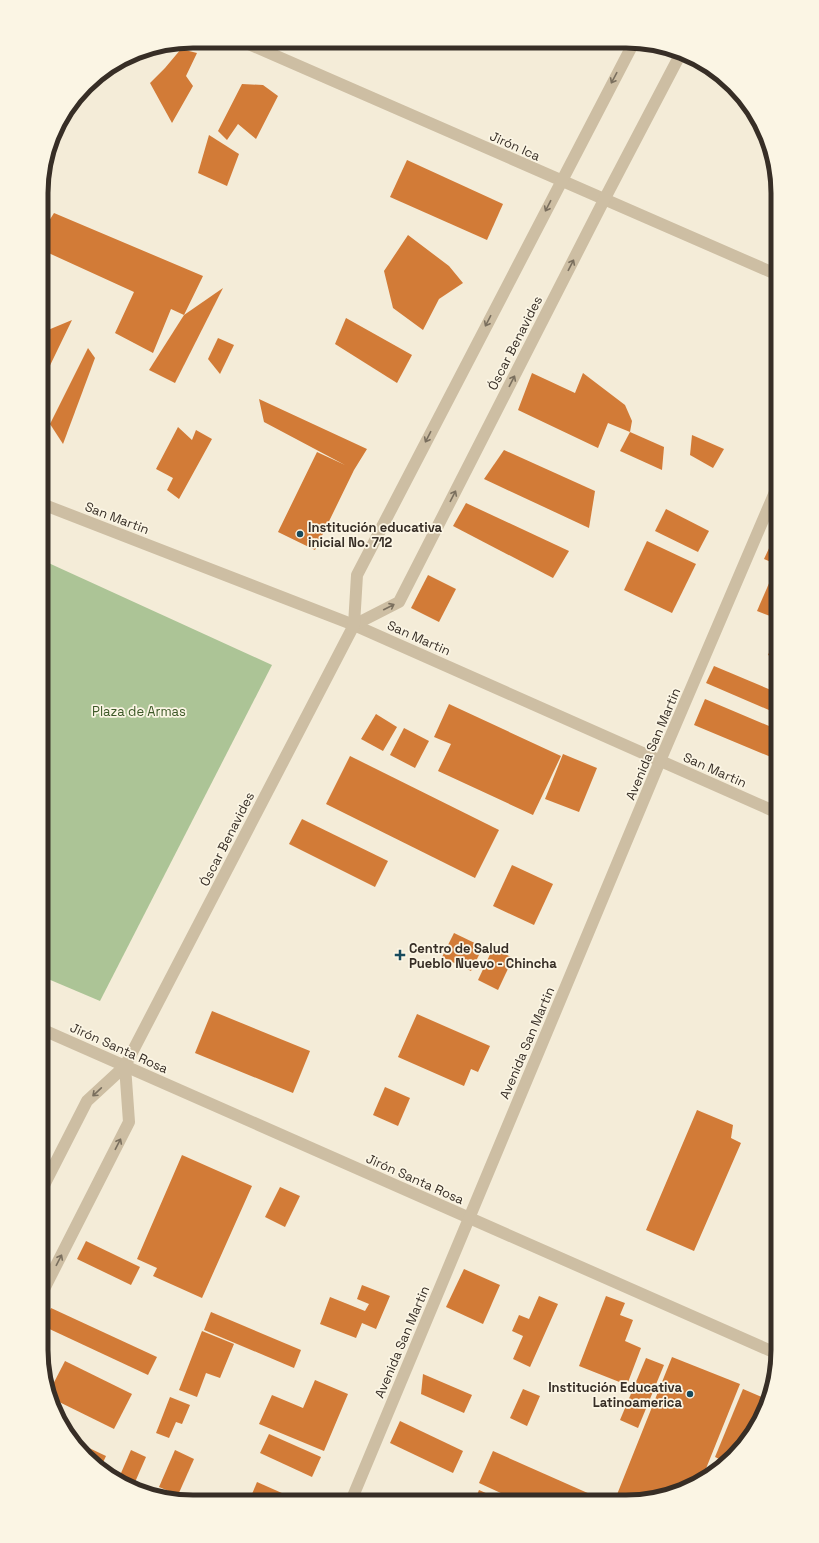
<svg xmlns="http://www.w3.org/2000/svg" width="819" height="1543" viewBox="0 0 819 1543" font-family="'Space Grotesk',sans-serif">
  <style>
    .green { fill: #acc496 }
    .building { fill: #d27b37 }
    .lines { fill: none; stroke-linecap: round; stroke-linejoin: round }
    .minor { stroke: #cdbea3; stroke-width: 12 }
    .oneway { stroke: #7a6f5e }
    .poi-dot { fill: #174a5c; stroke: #fbf5e4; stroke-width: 1.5 }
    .labels { text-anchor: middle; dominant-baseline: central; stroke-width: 3.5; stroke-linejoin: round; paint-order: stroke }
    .street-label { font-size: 13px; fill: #372e26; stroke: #fbf5e4 }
    .poi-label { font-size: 13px; font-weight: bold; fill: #372e26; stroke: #fbf5e4; text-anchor: start }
    .park-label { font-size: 13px; fill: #3c5827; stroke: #fbf5e4 }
    .rim { fill: none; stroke: #372e26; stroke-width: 5 }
  </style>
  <rect width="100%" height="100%" fill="#f4ecd8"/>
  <path class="green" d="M42,560L272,665L100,1001L41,976Z"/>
  <g class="building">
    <path d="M181,49L197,53L186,76L193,86L172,123L150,83L165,68Z"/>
    <path d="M242,84L263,85L278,96L256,139L238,124L227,140L218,131Z"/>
    <path d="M209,135L239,154L227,186L198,173Z"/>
    <path d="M407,160L503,204L487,240L390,197Z"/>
    <path d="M54,213L203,276L184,315L171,309L153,353L115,333L134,292L42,250V232Z"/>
    <path d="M408,235L449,266L463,283L439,299L423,330L393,308L384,271Z"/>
    <path d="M223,288L175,383L149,370L184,315Z"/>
    <path d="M346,318L412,355L397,383L335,344Z"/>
    <path d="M72,320L42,382V329L48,330Z"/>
    <path d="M218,338L234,345L220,374L208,359Z"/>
    <path d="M88,348L95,358L63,444L50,424Z"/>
    <path d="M532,373L575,393L583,373L625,405L632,421L630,432L608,423L598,448L518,410Z"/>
    <path d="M259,399L367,449L354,470L315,550L278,532L317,452L345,465L264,422Z"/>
    <path d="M178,427L192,440L196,430L212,439L179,499L167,490L173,478L156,469Z"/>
    <path d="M630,432L664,447L662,470L620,451Z"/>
    <path d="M692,435L724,449L713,468L690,455Z"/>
    <path d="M504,450L595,491L589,528L484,479Z"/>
    <path d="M466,503L569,551L553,578L453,526Z"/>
    <path d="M666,509L709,531L698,552L655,531Z"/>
    <path d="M778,529V565L764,559Z"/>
    <path d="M647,541L696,564L672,613L624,590Z"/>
    <path d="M428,575L456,589L439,622L411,608Z"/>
    <path d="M770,581L778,585V619L757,611Z"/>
    <path d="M778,632V659L768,655Z"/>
    <path d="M714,666L778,693V714L706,683Z"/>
    <path d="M705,699L776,729L778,725V760L694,725Z"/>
    <path d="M449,704L561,756L533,815L438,771L451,744L434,737Z"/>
    <path d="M376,714L397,727L383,751L361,739Z"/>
    <path d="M404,728L429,741L415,768L390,755Z"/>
    <path d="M563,754L597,768L579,812L545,799Z"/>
    <path d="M350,756L499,830L475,878L326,804Z"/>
    <path d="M302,819L388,861L375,887L289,844Z"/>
    <path d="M512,865L553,884L534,925L493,906Z"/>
    <path d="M454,933L483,947L471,971L442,957Z"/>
    <path d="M493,948L513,958L498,990L478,980Z"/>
    <path d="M212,1011L310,1051L293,1093L195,1053Z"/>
    <path d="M417,1014L490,1046L478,1072L471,1069L464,1086L398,1057Z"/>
    <path d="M385,1087L410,1098L398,1126L373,1115Z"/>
    <path d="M697,1110L733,1125L731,1138L741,1143L694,1251L646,1230Z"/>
    <path d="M182,1155L252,1186L202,1298L153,1276L157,1268L137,1259Z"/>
    <path d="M280,1187L300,1196L285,1227L265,1217Z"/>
    <path d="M86,1241L140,1267L131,1285L77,1259Z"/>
    <path d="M464,1269L500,1285L483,1324L446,1307Z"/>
    <path d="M362,1285L390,1296L376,1329L362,1323L356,1338L320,1324L330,1297L365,1311L369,1304L357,1299Z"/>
    <path d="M539,1296L558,1304L530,1367L513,1359L523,1336L512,1331L519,1315L529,1319Z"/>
    <path d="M606,1296L625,1303L620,1315L633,1320L625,1341L641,1348L627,1385L579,1366Z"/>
    <path d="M51,1308L157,1357L148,1375L43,1326Z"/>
    <path d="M211,1312L301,1350L294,1368L204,1330Z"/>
    <path d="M202,1331L234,1344L220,1378L206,1373L197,1397L179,1390Z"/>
    <path d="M672,1357L740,1384L701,1481L675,1494L626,1502H614Z"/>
    <path d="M646,1358L664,1365L638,1428L620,1420Z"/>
    <path d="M65,1361L132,1394L114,1429L49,1397L48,1394Z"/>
    <path d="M423,1374L472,1395L464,1413L421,1394Z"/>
    <path d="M315,1380L348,1394L324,1451L259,1424L272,1395L303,1408Z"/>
    <path d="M523,1389L540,1396L527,1426L510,1418Z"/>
    <path d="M743,1389L769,1400L767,1408L747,1443L726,1462L715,1457Z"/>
    <path d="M170,1397L190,1405L182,1424L176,1422L169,1438L156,1433Z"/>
    <path d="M400,1421L463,1451L453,1473L390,1443Z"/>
    <path d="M269,1434L321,1457L312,1477L260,1453Z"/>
    <path d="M70,1439L106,1456L100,1469L93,1465Z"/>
    <path d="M131,1450L146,1457L132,1489L118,1480Z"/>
    <path d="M175,1450L194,1459L178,1495L159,1487Z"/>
    <path d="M493,1451L608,1502H520L479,1483Z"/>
    <path d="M257,1482L300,1501H249Z"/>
    <path d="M479,1490L506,1502H474Z"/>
  </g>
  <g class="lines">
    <g class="minor">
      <path d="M242,41L778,275"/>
      <path d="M42,504L354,625L778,813"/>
      <path d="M354,625L399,602L604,200L681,53"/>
      <path d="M41,1029L778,1354"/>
      <path d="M41,1191L87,1101L125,1066L354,625L357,575L633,44"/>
      <path d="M41,1295L129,1122L125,1066"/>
      <path d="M351,1501L660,761L778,485"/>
    </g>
  </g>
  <defs><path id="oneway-shaft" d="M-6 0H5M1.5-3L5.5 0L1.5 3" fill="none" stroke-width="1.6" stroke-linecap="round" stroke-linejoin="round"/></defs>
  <g class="oneway">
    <use href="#oneway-shaft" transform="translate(614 78) rotate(118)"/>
    <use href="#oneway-shaft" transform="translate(548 206) rotate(117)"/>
    <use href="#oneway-shaft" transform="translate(571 265) rotate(-63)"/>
    <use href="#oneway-shaft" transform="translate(488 321) rotate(117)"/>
    <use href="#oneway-shaft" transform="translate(512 381) rotate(-63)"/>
    <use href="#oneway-shaft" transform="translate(428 437) rotate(117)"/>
    <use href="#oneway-shaft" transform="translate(453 496) rotate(-63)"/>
    <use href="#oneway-shaft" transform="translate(389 607) rotate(-27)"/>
    <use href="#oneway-shaft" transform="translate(97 1092) rotate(137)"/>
    <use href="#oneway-shaft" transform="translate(118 1144) rotate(-63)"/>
    <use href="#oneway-shaft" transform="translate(59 1260) rotate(-63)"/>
  </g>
  <g class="poi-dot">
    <circle cx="300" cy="534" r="4"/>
    <path d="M398 949h4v4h4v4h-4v4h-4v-4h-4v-4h4z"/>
    <circle cx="690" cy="1394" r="4"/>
  </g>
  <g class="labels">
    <g class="street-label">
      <text transform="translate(515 146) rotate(24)">Jirón Ica</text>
      <text transform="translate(515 343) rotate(-63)">Óscar Benavides</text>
      <text transform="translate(117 518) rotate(21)">San Martin</text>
      <text transform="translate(419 638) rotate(24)">San Martin</text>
      <text transform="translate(653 744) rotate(-67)">Avenida San Martin</text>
      <text transform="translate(715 770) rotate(24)">San Martin</text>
      <text transform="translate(227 839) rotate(-63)">Óscar Benavides</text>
      <text transform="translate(527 1043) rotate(-67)">Avenida San Martin</text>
      <text transform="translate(119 1048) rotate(24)">Jirón Santa Rosa</text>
      <text transform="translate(415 1179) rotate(24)">Jirón Santa Rosa</text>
      <text transform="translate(402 1342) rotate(-67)">Avenida San Martin</text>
    </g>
    <g class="poi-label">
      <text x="308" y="527">Institución educativa<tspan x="308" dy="15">inicial No. 712</tspan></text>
      <text x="409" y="948">Centro de Salud<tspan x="409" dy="15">Pueblo Nuevo - Chincha</tspan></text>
      <text x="682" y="1387" text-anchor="end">Institución Educativa<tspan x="682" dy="15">Latinoamerica</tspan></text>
    </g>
    <g class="park-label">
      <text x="139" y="711">Plaza de Armas</text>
    </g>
  </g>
  <path d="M0 0H819V1543H0ZM193 48H626A145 145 0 0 1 771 193V1350A145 145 0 0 1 626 1495H193A145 145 0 0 1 48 1350V193A145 145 0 0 1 193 48Z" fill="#fbf5e4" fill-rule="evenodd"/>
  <path class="rim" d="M193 48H626A145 145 0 0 1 771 193V1350A145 145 0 0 1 626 1495H193A145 145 0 0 1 48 1350V193A145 145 0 0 1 193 48Z"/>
</svg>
